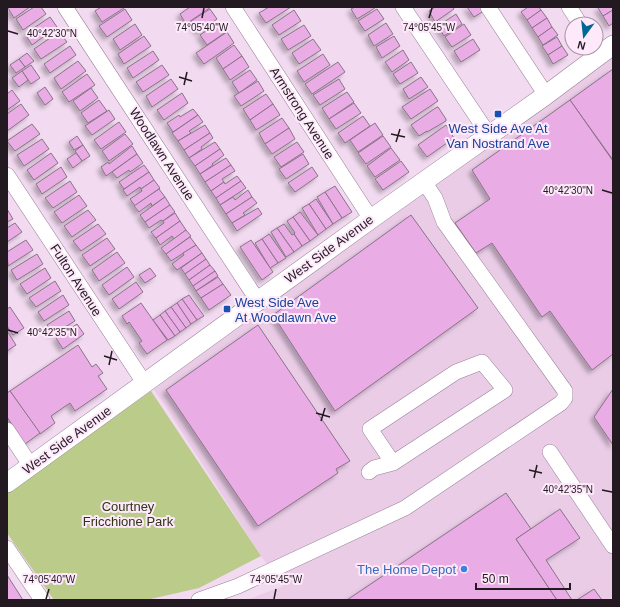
<svg xmlns="http://www.w3.org/2000/svg" width="620" height="607" viewBox="0 0 620 607" font-family="Helvetica,sans-serif">
  <style>
    .built { fill: #eacce7 }
    .green { fill: #bbcb89 }
    .building { fill: #eaace5; stroke: #897387; filter: url(#shadow) }
    .lines { fill: none; stroke-linecap: round; stroke-linejoin: round }
    .minor-casing { stroke: #978195; stroke-width: 16 }
    .major-casing { stroke: #978195; stroke-width: 20 }
    .minor { stroke: #fff; stroke-width: 15 }
    .major { stroke: #fff; stroke-width: 19 }
    .ticks { fill: none; stroke: #221921; stroke-width: 1.5 }
    .transit-dot { fill: #1a4fb4; stroke: #fde9fa; stroke-width: 1.5 }
    .shop-dot { fill: #3f7fe0; stroke: #fde9fa; stroke-width: 1.5 }
    .labels { text-anchor: middle; dominant-baseline: central; stroke-width: 4; stroke-linejoin: round; paint-order: stroke }
    .street-label { font-size: 13px; fill: #221921; stroke: #fde9fa }
    .transit-label { font-size: 13px; fill: #164399; stroke: #fde9fa }
    .park-label { font-size: 13px; fill: #2e3514; stroke: #fde9fa }
    .shop-label { font-size: 13px; fill: #366cbe; stroke: #fde9fa; text-anchor: end }
    .ticks-label { font-size: 10px; text-anchor: middle; fill: #221921; stroke: #fde9fa; stroke-width: 4; stroke-linejoin: round; paint-order: stroke }
  </style>
  <defs>
    <filter id="shadow"><feDropShadow dx="-3.5" dy="3.5" stdDeviation="2" flood-color="#0004"/></filter>
  </defs>
  <rect width="100%" height="100%" fill="#f2daf0"/>
  <path class="built" d="M613,54V600H247L283,586L261,556L164,404L152,387Z"/>
  <path class="green" d="M151,391L261,556L199,588L146,600H54L7,533V493Z"/>
  <g class="building">
    <path d="M9,7H30L14,18L8,8Z"/>
    <path d="M34,7H41L46,14L23,30L16,19Z"/>
    <path d="M101,7H124V8L102,22L95,11Z"/>
    <path d="M190,7H211L186,24L180,14Z"/>
    <path d="M269,7H291L266,23L259,13Z"/>
    <path d="M355,7H375V8L357,19L351,9Z"/>
    <path d="M435,7H453L454,9L435,22L429,11Z"/>
    <path d="M467,7H482L484,11L474,17Z"/>
    <path d="M528,7H539L541,10L527,20L521,12Z"/>
    <path d="M600,7H613V10L603,16L598,8Z"/>
    <path d="M125,9L132,20L107,37L99,26Z"/>
    <path d="M210,9L217,19L199,32L191,21Z"/>
    <path d="M377,9L384,19L365,31L358,21Z"/>
    <path d="M294,10L301,21L279,35L272,25Z"/>
    <path d="M541,10L547,18L532,28L527,20Z"/>
    <path d="M613,10V23L609,26L603,16Z"/>
    <path d="M456,14L462,24L444,36L438,26Z"/>
    <path d="M50,17L57,27L32,45L25,34Z"/>
    <path d="M547,18L552,27L538,37L532,28Z"/>
    <path d="M219,22L226,32L207,45L200,35Z"/>
    <path d="M386,23L393,34L374,46L368,35Z"/>
    <path d="M135,24L142,35L120,50L113,39Z"/>
    <path d="M464,24L471,35L452,47L445,37Z"/>
    <path d="M304,25L311,36L288,50L281,39Z"/>
    <path d="M552,27L558,35L543,45L538,37Z"/>
    <path d="M59,32L67,42L41,59L34,49Z"/>
    <path d="M227,32L234,43L204,64L196,53Z"/>
    <path d="M144,36L151,46L124,64L118,54Z"/>
    <path d="M394,36L400,46L382,58L376,47Z"/>
    <path d="M557,37L562,46L548,55L542,46Z"/>
    <path d="M313,39L321,50L299,64L292,53Z"/>
    <path d="M473,39L480,50L461,62L454,51Z"/>
    <path d="M234,45L242,56L223,69L216,58Z"/>
    <path d="M70,46L76,55L50,73L44,64Z"/>
    <path d="M562,46L568,55L553,64L548,55Z"/>
    <path d="M403,50L409,60L392,72L385,62Z"/>
    <path d="M153,51L159,60L133,78L127,68Z"/>
    <path d="M27,53L34,61L25,67L19,59Z"/>
    <path d="M323,54L330,65L304,82L297,71Z"/>
    <path d="M242,56L249,67L230,80L223,69Z"/>
    <path d="M19,59L25,67L16,73L10,65Z"/>
    <path d="M78,61L86,71L61,89L54,78Z"/>
    <path d="M338,62L345,72L312,94L305,84Z"/>
    <path d="M411,62L418,73L400,84L393,74Z"/>
    <path d="M31,65L40,78L31,84L22,71Z"/>
    <path d="M162,65L169,75L143,92L136,82Z"/>
    <path d="M613,69V160L570,100Z"/>
    <path d="M250,70L257,80L239,93L232,82Z"/>
    <path d="M22,71L28,80L19,87L12,78Z"/>
    <path d="M87,74L95,85L69,102L62,92Z"/>
    <path d="M421,77L428,87L409,99L403,89Z"/>
    <path d="M171,79L178,89L152,107L146,96Z"/>
    <path d="M339,79L345,89L320,105L313,95Z"/>
    <path d="M258,81L264,91L241,106L234,96Z"/>
    <path d="M45,87L53,99L45,105L37,93Z"/>
    <path d="M91,88L98,98L80,111L73,101Z"/>
    <path d="M430,89L438,101L411,119L402,107Z"/>
    <path d="M12,90L20,101L7,110V94Z"/>
    <path d="M347,92L354,102L329,119L322,108Z"/>
    <path d="M182,93L188,103L164,120L157,110Z"/>
    <path d="M266,94L273,104L250,120L243,109Z"/>
    <path d="M99,100L107,111L88,123L81,113Z"/>
    <path d="M570,100L613,161V354L592,370L550,311L542,317L492,243L476,253L455,223L490,199L472,170Z"/>
    <path d="M354,103L361,113L336,129L329,119Z"/>
    <path d="M21,104L29,115L7,131V114Z"/>
    <path d="M273,104L280,115L256,130L250,120Z"/>
    <path d="M437,107H438L446,119V121L427,132V131L419,136L411,125Z"/>
    <path d="M193,109L198,115L173,132L167,123L179,115L180,117Z"/>
    <path d="M109,110L115,119L92,135L85,126Z"/>
    <path d="M198,115L203,122L189,131L191,133L178,141L172,133Z"/>
    <path d="M363,116L370,126L345,143L338,133Z"/>
    <path d="M282,118L289,128L265,144L259,133Z"/>
    <path d="M119,122L126,132L101,149L94,140Z"/>
    <path d="M375,123L383,135L358,152L350,140Z"/>
    <path d="M32,124L40,134L15,151L7,141Z"/>
    <path d="M205,125L210,133L184,150L178,141Z"/>
    <path d="M446,125L454,138L427,157L418,145Z"/>
    <path d="M289,128L295,139L272,154L265,144Z"/>
    <path d="M210,133L213,138L201,147L202,149L189,158L184,150Z"/>
    <path d="M125,134L133,144L109,161L102,151Z"/>
    <path d="M77,136L83,145L74,150L69,142Z"/>
    <path d="M383,136L391,147L366,164L358,153Z"/>
    <path d="M42,139L49,149L24,166L17,155Z"/>
    <path d="M215,142L220,149L195,166L189,158Z"/>
    <path d="M297,142L304,152L281,167L274,157Z"/>
    <path d="M83,145L90,156L82,161L75,151Z"/>
    <path d="M132,146L137,154L106,176L101,167L108,162L109,164Z"/>
    <path d="M391,148L400,160L375,177L367,166Z"/>
    <path d="M220,149L224,155L212,164L213,165L200,174L195,166Z"/>
    <path d="M51,153L58,163L34,180L27,170Z"/>
    <path d="M76,153L82,161L73,168L67,159Z"/>
    <path d="M137,154L143,163L130,172L129,170L117,178L112,172Z"/>
    <path d="M303,154L309,164L286,179L279,169Z"/>
    <path d="M226,158L231,165L205,182L200,174Z"/>
    <path d="M401,161L409,172L383,190L375,179Z"/>
    <path d="M144,165L149,172L124,189L119,182Z"/>
    <path d="M231,165L235,171L222,179L224,182L211,191L205,182Z"/>
    <path d="M61,167L67,177L42,194L36,184Z"/>
    <path d="M312,167L318,176L295,192L288,183Z"/>
    <path d="M149,172L154,180L141,189L140,187L127,196L123,190Z"/>
    <path d="M237,176L241,181L216,198L211,191L224,182L225,184Z"/>
    <path d="M154,180L160,188L135,206L130,199L142,191L141,189Z"/>
    <path d="M70,181L77,192L53,208L45,198Z"/>
    <path d="M241,181L246,188L220,205L216,198Z"/>
    <path d="M335,186L352,212L342,218L325,192Z"/>
    <path d="M159,189L165,197L152,206L151,203L139,212L134,206Z"/>
    <path d="M248,190L252,197L226,214L220,205L233,197L235,200Z"/>
    <path d="M325,192L342,218L333,224L317,197Z"/>
    <path d="M79,195L87,206L62,223L54,212Z"/>
    <path d="M165,197L170,205L145,222L140,215Z"/>
    <path d="M252,197L257,203L243,213L245,215L232,223L226,214Z"/>
    <path d="M316,199L333,224L326,229L309,204Z"/>
    <path d="M309,204L326,229L318,235L302,208Z"/>
    <path d="M170,205L175,212L163,221L161,220L149,228L145,222Z"/>
    <path d="M258,208L262,214L237,231L232,223Z"/>
    <path d="M7,209L13,219L7,222Z"/>
    <path d="M88,210L96,220L72,237L64,226Z"/>
    <path d="M300,212L318,235L310,241L293,217Z"/>
    <path d="M175,213L180,221L156,238L151,232L164,223L163,221Z"/>
    <path d="M411,215L478,308L335,411L273,315Z"/>
    <path d="M293,217L310,241L302,246L294,234L295,233L287,221Z"/>
    <path d="M180,221L186,230L174,239L172,236L160,245L156,238Z"/>
    <path d="M15,223L22,232L7,242V228Z"/>
    <path d="M98,224L106,234L81,251L73,241Z"/>
    <path d="M284,224L292,235L294,234L302,246L294,252L277,228Z"/>
    <path d="M277,228L294,252L286,257L271,232Z"/>
    <path d="M186,230L191,236L166,254L161,248Z"/>
    <path d="M269,234L286,258L278,263L262,239Z"/>
    <path d="M190,237L196,245L171,261L166,254Z"/>
    <path d="M107,238L115,249L90,266L82,255Z"/>
    <path d="M262,239L278,263L270,268L255,243Z"/>
    <path d="M26,240L33,250L8,266L7,252Z"/>
    <path d="M251,240L273,272L262,280L240,247Z"/>
    <path d="M196,245L202,253L177,270L172,264L184,255L183,253Z"/>
    <path d="M117,252L125,263L99,281L92,270Z"/>
    <path d="M202,253L206,259L185,274L181,268Z"/>
    <path d="M37,254L43,264L17,280L11,270Z"/>
    <path d="M206,259L210,265L189,280L185,274Z"/>
    <path d="M210,265L215,271L193,286L189,280Z"/>
    <path d="M127,267L134,277L109,295L102,285Z"/>
    <path d="M45,268L51,278L27,294L20,284Z"/>
    <path d="M150,268L156,276L145,283L139,275Z"/>
    <path d="M215,271L218,276L196,291L193,286Z"/>
    <path d="M218,277L223,284L201,298L196,291Z"/>
    <path d="M55,281L61,291L36,307L29,298Z"/>
    <path d="M136,282L143,292L119,309L112,299Z"/>
    <path d="M223,284L231,295L209,310L201,298Z"/>
    <path d="M63,295L69,305L44,321L38,312Z"/>
    <path d="M189,295L204,316L197,320L182,299Z"/>
    <path d="M182,299L197,320L191,324L177,303Z"/>
    <path d="M141,303L167,340L147,354L139,343L142,341L129,322L127,324L122,316Z"/>
    <path d="M177,303L191,324L186,328L171,307Z"/>
    <path d="M10,307L24,328L13,335L7,326V309Z"/>
    <path d="M171,307L186,328L180,332L165,311Z"/>
    <path d="M69,311L75,321L53,334L47,325Z"/>
    <path d="M165,311L180,332L175,336L160,315Z"/>
    <path d="M160,315L175,336L168,340L153,320Z"/>
    <path d="M77,324L84,334L63,349L56,338Z"/>
    <path d="M258,325L350,461L336,469L338,473L258,526L166,390Z"/>
    <path d="M7,331L16,345L7,351Z"/>
    <path d="M78,345L92,367L96,364L103,373L98,376L107,389L75,411L70,403L51,416L55,423L40,434L10,391Z"/>
    <path d="M613,389V445L594,417Z"/>
    <path d="M10,391L40,433L25,444L7,417V393Z"/>
    <path d="M506,493L531,529L516,539L557,600H347Z"/>
    <path d="M560,509L580,538L546,560L572,600H557L516,539Z"/>
    <path d="M7,575L23,600H7Z"/>
    <path d="M594,589L602,600H577Z"/>
  </g>
  <g class="lines">
    <g class="minor-casing">
      <g id="minor">
        <path d="M65,7L258,301"/>
        <path d="M233,7L371,219"/>
        <path d="M403,7L489,135"/>
        <path d="M488,7L546,95"/>
        <path d="M569,7L580,24"/>
        <path d="M7,175L145,384"/>
        <path d="M7,430L31,466"/>
        <path d="M550,452L613,546"/>
        <path d="M369,472L374,468L393,463L505,390L482,362L456,372L370,429L393,463"/>
        <path d="M7,548L42,600"/>
        <path d="M199,600L238,586L405,508L561,403L565,398V391L444,222L435,198L424,182"/>
      </g>
    </g>
    <g class="major-casing">
      <path id="major" d="M7,483L371,219L546,95L613,45"/>
    </g>
    <use href="#minor" class="minor"/>
    <use href="#major" class="major"/>
  </g>
  <path class="ticks" d="M202,18L204,8M429,18L432,8M8,31L18,34M179,77L192,81M184,85L187,72M391,134L405,137M396,142L400,129M602,190L612,193M8,330L18,333M104,356L117,360M109,365L112,351M316,413L330,417M321,421L325,408M529,470L542,473M534,478L537,465M602,490L612,492M46,599L49,589M274,599L276,589"/>
  <g class="transit-dot">
    <rect x="494" y="110" width="8" height="8" rx="2"/>
    <rect x="223" y="305" width="8" height="8" rx="2"/>
  </g>
  <circle class="shop-dot" cx="464" cy="569" r="4"/>
  <g class="labels">
    <g class="street-label">
      <text transform="translate(302 113) rotate(57)">Armstrong Avenue</text>
      <text transform="translate(162 154) rotate(57)">Woodlawn Avenue</text>
      <text transform="translate(329 249) rotate(-36)">West Side Avenue</text>
      <text transform="translate(76 280) rotate(57)">Fulton Avenue</text>
      <text transform="translate(67 440) rotate(-36)">West Side Avenue</text>
    </g>
    <g class="transit-label">
      <text x="498" y="128">West Side Ave At<tspan x="498" dy="15">Van Nostrand Ave</tspan></text>
      <text x="235" y="302" text-anchor="start">West Side Ave<tspan x="235" dy="15">At Woodlawn Ave</tspan></text>
    </g>
    <g class="park-label">
      <text x="128" y="506">Courtney<tspan x="128" dy="15">Fricchione Park</tspan></text>
    </g>
    <g class="shop-label">
      <text x="456" y="569">The Home Depot</text>
    </g>
  </g>
  <g class="ticks-label">
    <text x="202" y="31">74°05'40"W</text>
    <text x="429" y="31">74°05'45"W</text>
    <text x="52" y="37">40°42'30"N</text>
    <text x="568" y="194">40°42'30"N</text>
    <text x="52" y="336">40°42'35"N</text>
    <text x="568" y="493">40°42'35"N</text>
    <text x="49" y="583">74°05'40"W</text>
    <text x="276" y="583">74°05'45"W</text>
  </g>
  <rect width="620" height="607" fill="none" stroke="#221921" stroke-width="16"/>
  <g transform="translate(584 36) rotate(195)"><circle r="19" fill="#fde9fa" stroke="#a596a3"/>
  <path d="M0-3L7 15L0 10L-7 15Z" fill="#006694"/>
  <text y="-6" font-size="11" font-weight="bold" text-anchor="middle" fill="#221921">N</text>
  </g>
  <path d="M476 583v6h94v-6" fill="none" stroke="#221921" stroke-width="2"/>
  <text x="482" y="583" font-size="12" fill="#221921" stroke="#fde9fa" stroke-width="3" paint-order="stroke">50 m</text>
</svg>
